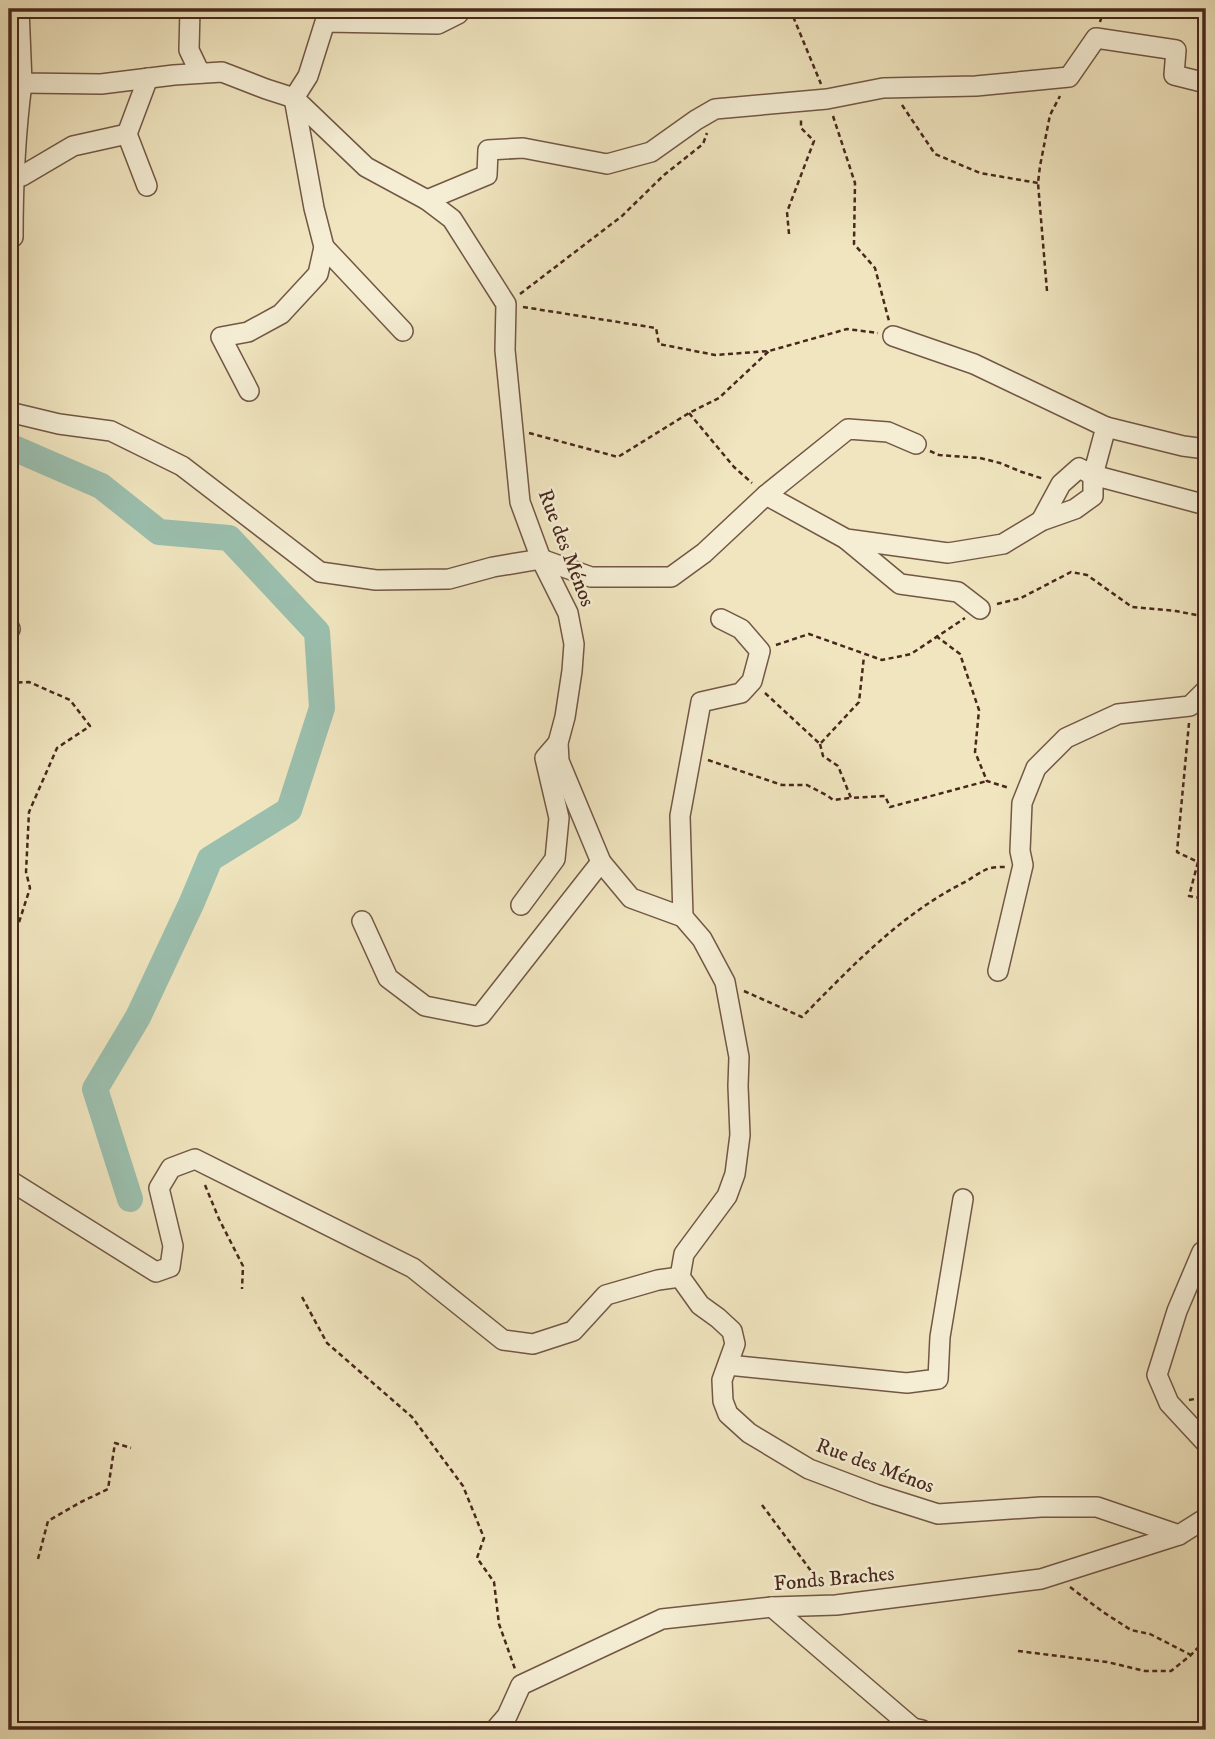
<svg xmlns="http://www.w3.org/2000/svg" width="1215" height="1739" viewBox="0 0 1215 1739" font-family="'IM FELL DW Pica',serif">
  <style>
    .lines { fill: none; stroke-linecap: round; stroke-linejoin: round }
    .river { stroke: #9bbfae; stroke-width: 26 }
    .minor-casing { stroke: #725745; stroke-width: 22 }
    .path { stroke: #48281c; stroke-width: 2.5; stroke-dasharray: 5 3.5; stroke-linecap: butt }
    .minor { stroke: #f5eed5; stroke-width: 19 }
    .labels { text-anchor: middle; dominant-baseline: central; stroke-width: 5; stroke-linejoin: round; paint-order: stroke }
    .street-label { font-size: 21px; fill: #48281c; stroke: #f5eed5 }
  </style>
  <rect width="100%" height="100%" fill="#f0e5bf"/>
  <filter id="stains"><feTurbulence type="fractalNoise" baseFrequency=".00286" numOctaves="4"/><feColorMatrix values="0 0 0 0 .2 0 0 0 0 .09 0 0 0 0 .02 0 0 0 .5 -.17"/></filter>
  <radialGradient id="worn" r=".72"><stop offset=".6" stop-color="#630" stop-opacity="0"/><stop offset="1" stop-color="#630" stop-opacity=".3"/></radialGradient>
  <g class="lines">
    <path class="river" d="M9,446L101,486L159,532L229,538L317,632L322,708L289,810L210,859L192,902L138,1017L95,1089L130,1199"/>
    <g class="minor-casing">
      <g id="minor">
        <path d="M19,9L22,83L101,84L174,75L222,72L266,89L294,98"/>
        <path d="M190,9L189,50L200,73"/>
        <path d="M294,98L366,167L427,200L452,219L506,304L505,350L520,502L541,559L568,613L574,644L572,671L565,717L558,743L559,761L601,862L631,898L683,917L702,939L725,982L739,1057L738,1086L740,1135L735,1174L727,1196L684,1254L680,1277L700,1305L718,1318L732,1331L735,1344L722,1380L723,1401L728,1414L749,1433L809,1469L875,1494L938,1514L1041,1507H1097L1179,1535"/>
        <path d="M294,98L308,76L325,22L438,24L458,14L462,9"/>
        <path d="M13,177L22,176L73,146L127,134"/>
        <path d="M147,186L127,134L148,78"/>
        <path d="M427,200L487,175L488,150L523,148L607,164L651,152L696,120L715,109L827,99L883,88L976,86L1069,77L1096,38L1176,50L1174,75L1206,83"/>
        <path d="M13,237C13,183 15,136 22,83"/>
        <path d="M324,247L403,331"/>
        <path d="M249,391L221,337L248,332L281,314L318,274L324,247L314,208L294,98"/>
        <path d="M9,412L59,424L111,431L182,466L320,572L376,580L449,579L493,567L541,559L591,577H671L704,553L766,495L848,429L888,432L916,444"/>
        <path d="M1106,427L1183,446L1206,449"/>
        <path d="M766,495L846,539L948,553L1003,544L1041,521L1075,509L1093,496V475L1106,427L974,364L893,336"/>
        <path d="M1041,521L1061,484L1079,468L1093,475L1206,505"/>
        <path d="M847,540L900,584L958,592L980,609"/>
        <path d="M9,627L10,629"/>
        <path d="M521,905L555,859L559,818L545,758L558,743"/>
        <path d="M683,917L680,816L701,702L741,693L752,681L760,651L741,629L721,619"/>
        <path d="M362,921L388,978L425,1006L476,1016L481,1015L601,862"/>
        <path d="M998,971L1023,865L1020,851L1022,803L1036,768L1066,738L1118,714L1190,706L1206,690"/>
        <path d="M9,1180L156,1272L170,1267L173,1246L159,1188L171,1168L195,1159L413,1268L503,1340L533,1344L573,1331L606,1295L658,1280L680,1277"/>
        <path d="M1206,1249L1202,1252L1177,1311L1157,1375L1169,1403L1206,1443"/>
        <path d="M728,1365L907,1383L938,1379L940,1337L963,1199"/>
        <path d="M772,1607L913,1728L922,1730"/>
        <path d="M495,1730L507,1716L521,1685L662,1619L772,1607L836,1605L1041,1579L1179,1535L1206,1518"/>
      </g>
    </g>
    <g class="path">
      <path d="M790,9L821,84"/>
      <path d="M1100,22L1104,9"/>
      <path d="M902,105L935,154L980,173L1038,183"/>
      <path d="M833,116L855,183L854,244L875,268L889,321"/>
      <path d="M789,234L787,212L814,141L801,128V119"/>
      <path d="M1047,291L1038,183L1040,166L1050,115L1060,96"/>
      <path d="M520,294L622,216L664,175L703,144L707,133"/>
      <path d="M523,307L656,328L659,344L715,355L769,351L847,329L878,333"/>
      <path d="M689,413L734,467L752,483"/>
      <path d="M529,433L618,457L689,413L719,398L769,351"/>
      <path d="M930,451L939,455L980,458L1000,463L1022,472L1044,479"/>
      <path d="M997,604L1021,598L1071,572L1087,575L1132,607L1176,611L1206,617"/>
      <path d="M936,636L960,654L979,710L975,752L987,781L1009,788"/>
      <path d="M776,645L809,634L882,660L911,654L965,618"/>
      <path d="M9,683L29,682L70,700L90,726L57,748L29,812L26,872L30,888L13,941L9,1030"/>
      <path d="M765,693L820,744L859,702L864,656"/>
      <path d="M1189,723L1177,852L1198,862L1189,896L1206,899"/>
      <path d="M820,744L823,756L838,766L851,798L885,796L890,807L987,781"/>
      <path d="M708,760L782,785H807L828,796L833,800L850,798"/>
      <path d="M744,991L802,1017C852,966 902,913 967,881C973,877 979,873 985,870C991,867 1000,867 1006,867"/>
      <path d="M205,1185L219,1219L243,1266L242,1289"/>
      <path d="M302,1297L327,1343L412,1417L463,1486L484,1538L477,1558L494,1582L499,1624L515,1669"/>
      <path d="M1189,1400L1206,1397"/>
      <path d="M762,1505L823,1587"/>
      <path d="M38,1559L48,1521L81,1502L108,1489L115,1443L131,1448"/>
      <path d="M1070,1587L1103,1612L1131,1630L1150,1634L1191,1655"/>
      <path d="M1018,1651L1107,1662L1145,1671H1171L1191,1655L1206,1639"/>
    </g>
    <use href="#minor" class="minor"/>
  </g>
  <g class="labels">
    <g class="street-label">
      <text transform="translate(566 548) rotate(69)">Rue des Ménos</text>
      <text transform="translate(875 1466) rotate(20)">Rue des Ménos</text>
      <text transform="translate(834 1579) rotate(-5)">Fonds Braches</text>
    </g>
  </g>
  <rect width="1215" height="1739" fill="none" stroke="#f0e5bf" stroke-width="35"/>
  <rect x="10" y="10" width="1194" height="1718" fill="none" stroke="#48281c" stroke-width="3.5"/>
  <rect x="18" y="18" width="1180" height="1704" fill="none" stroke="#48281c" stroke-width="2"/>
  <rect width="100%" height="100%" filter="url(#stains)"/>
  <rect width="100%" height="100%" fill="url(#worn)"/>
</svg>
